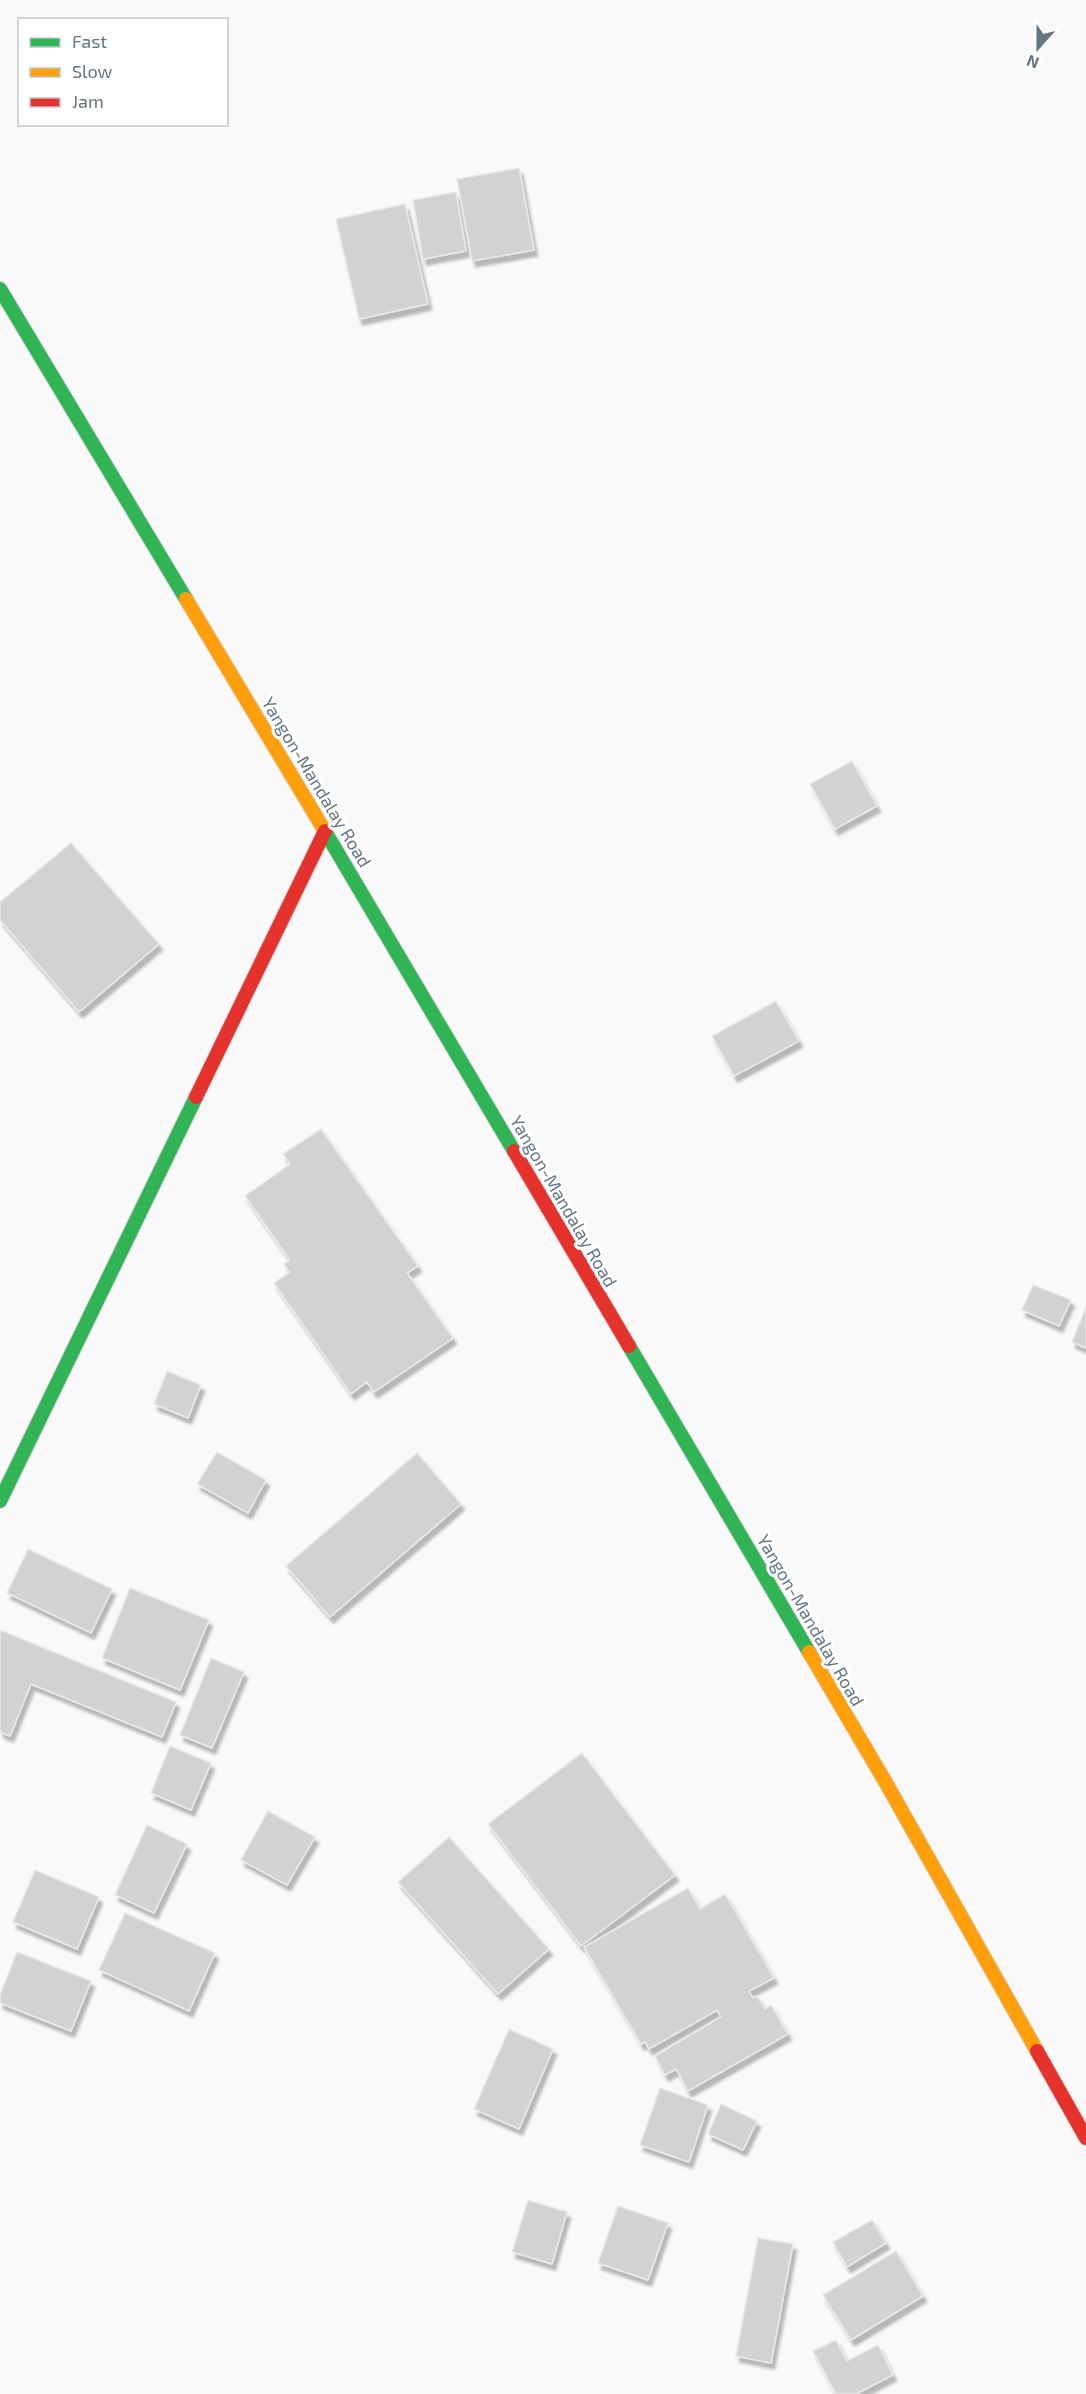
<svg xmlns="http://www.w3.org/2000/svg" width="1086" height="2394" viewBox="0 0 1086 2394" font-family="'Exo 2',sans-serif">
  <style>
    .building { fill: #d0d2d3; stroke: #e8e8e8; stroke-width: 1.5; filter: url(#shadow) }
    .lines { fill: none; stroke-linecap: round; stroke-linejoin: round }
    .fast-casing { stroke: #d5d6d7; stroke-width: 16 }
    .slow-casing { stroke: #d5d6d7; stroke-width: 16 }
    .jam-casing { stroke: #d5d6d7; stroke-width: 16 }
    .fast { stroke: #30b455; stroke-width: 14 }
    .slow { stroke: #ff9f0a; stroke-width: 14 }
    .jam { stroke: #e5322d; stroke-width: 14 }
    .labels { text-anchor: middle; dominant-baseline: central; stroke-width: 6; stroke-linejoin: round; paint-order: stroke }
    .street-label { font-size: 18px; fill: #657683; stroke: #fff }
  </style>
  <defs>
    <filter id="shadow"><feDropShadow dx="3.5" dy="6" stdDeviation="1.5" flood-color="#0004"/></filter>
  </defs>
  <rect width="100%" height="100%" fill="#f9f9f9"/>
  <g class="building">
    <path d="M519,168L534,250L472,261L457,179Z"/>
    <path d="M456,192L466,251L423,259L413,200Z"/>
    <path d="M405,204L428,304L359,319L336,219Z"/>
    <path d="M852,761L877,806L835,829L810,784Z"/>
    <path d="M71,843L159,944L79,1012L0,920V902Z"/>
    <path d="M776,1001L799,1041L734,1076L712,1036Z"/>
    <path d="M321,1129L418,1266L407,1273L453,1338L374,1392L367,1382L351,1394L274,1283L290,1272L284,1264L290,1260L245,1196L290,1164L283,1154Z"/>
    <path d="M1033,1285L1071,1300L1059,1326L1022,1310Z"/>
    <path d="M1086,1307V1348L1072,1342Z"/>
    <path d="M167,1371L201,1385L188,1418L154,1404Z"/>
    <path d="M217,1452L266,1480L248,1513L197,1484Z"/>
    <path d="M417,1453L461,1504L330,1617L286,1566Z"/>
    <path d="M28,1549L112,1589L91,1633L7,1593Z"/>
    <path d="M130,1588L209,1620L180,1690L102,1658Z"/>
    <path d="M0,1630L176,1702L162,1737L31,1684L10,1736L0,1732Z"/>
    <path d="M211,1658L244,1672L212,1748L180,1735Z"/>
    <path d="M170,1746L211,1763L191,1810L151,1793Z"/>
    <path d="M582,1753L675,1875L581,1946L488,1824Z"/>
    <path d="M268,1811L315,1837L287,1885L241,1860Z"/>
    <path d="M147,1825L187,1844L154,1913L115,1895Z"/>
    <path d="M449,1837L549,1949L498,1994L398,1882Z"/>
    <path d="M35,1870L99,1897L77,1949L13,1922Z"/>
    <path d="M688,1888L700,1909L725,1894L774,1978L749,1991L753,1998L757,1996L765,2009L771,2005L788,2034L688,2091L676,2069L665,2075L655,2056L721,2017L717,2010L649,2049L645,2042L641,2044L584,1947Z"/>
    <path d="M125,1913L215,1953L189,2011L99,1970Z"/>
    <path d="M17,1952L91,1981L71,2031L0,2003V1995Z"/>
    <path d="M509,2029L553,2049L519,2129L474,2109Z"/>
    <path d="M660,2088L708,2105L689,2162L640,2145Z"/>
    <path d="M721,2104L757,2121L743,2150L708,2134Z"/>
    <path d="M528,2200L567,2212L552,2264L512,2252Z"/>
    <path d="M618,2206L668,2223L648,2280L598,2263Z"/>
    <path d="M872,2220L886,2243L847,2267L833,2242Z"/>
    <path d="M758,2238L793,2244L771,2363L736,2356Z"/>
    <path d="M896,2251L923,2296L851,2340L823,2295Z"/>
    <path d="M836,2340L847,2361L878,2345L893,2375L856,2394H836L813,2351Z"/>
  </g>
  <g class="lines">
    <g class="fast-casing">
      <g id="fast">
        <path d="M0,289L186,599"/>
        <path d="M323,828L514,1151"/>
        <path d="M629,1346L809,1652"/>
        <path d="M0,1501L196,1097"/>
      </g>
    </g>
    <g class="slow-casing">
      <g id="slow">
        <path d="M186,599L323,828"/>
        <path d="M809,1652L886,1783L1037,2051"/>
      </g>
    </g>
    <g class="jam-casing">
      <g id="jam">
        <path d="M196,1097L325,831"/>
        <path d="M514,1151L629,1346"/>
        <path d="M1037,2051L1086,2138"/>
      </g>
    </g>
    <use href="#fast" class="fast"/>
    <use href="#slow" class="slow"/>
    <use href="#jam" class="jam"/>
  </g>
  <g class="labels">
    <g class="street-label">
      <text transform="translate(317 782) rotate(59)">Yangon-Mandalay Road</text>
      <text transform="translate(564 1201) rotate(60)">Yangon-Mandalay Road</text>
      <text transform="translate(811 1620) rotate(60)">Yangon-Mandalay Road</text>
    </g>
  </g>
  <rect x="18" y="18" width="210" height="108" fill="#ffffff" stroke="#c1c8cd" stroke-width="1.5"/>
  <rect x="30" y="38" width="30" height="9" fill="#30b455" stroke="#c1c8cd" stroke-width="1.5"/>
  <text x="72" y="48" font-size="18" fill="#657683">Fast</text>
  <rect x="30" y="68" width="30" height="9" fill="#ff9f0a" stroke="#c1c8cd" stroke-width="1.5"/>
  <text x="72" y="78" font-size="18" fill="#657683">Slow</text>
  <rect x="30" y="98" width="30" height="9" fill="#e5322d" stroke="#c1c8cd" stroke-width="1.5"/>
  <text x="72" y="108" font-size="18" fill="#657683">Jam</text>
  <g transform="translate(1038 48) rotate(201)" stroke="#ffffff" stroke-width="4.5" paint-order="stroke">
  <path d="M0-4.5L10 22L0 15L-10 22Z" fill="#657683"/>
  <text y="-9" font-size="16" font-weight="bold" text-anchor="middle" fill="#657683">N</text>
  </g>
</svg>
